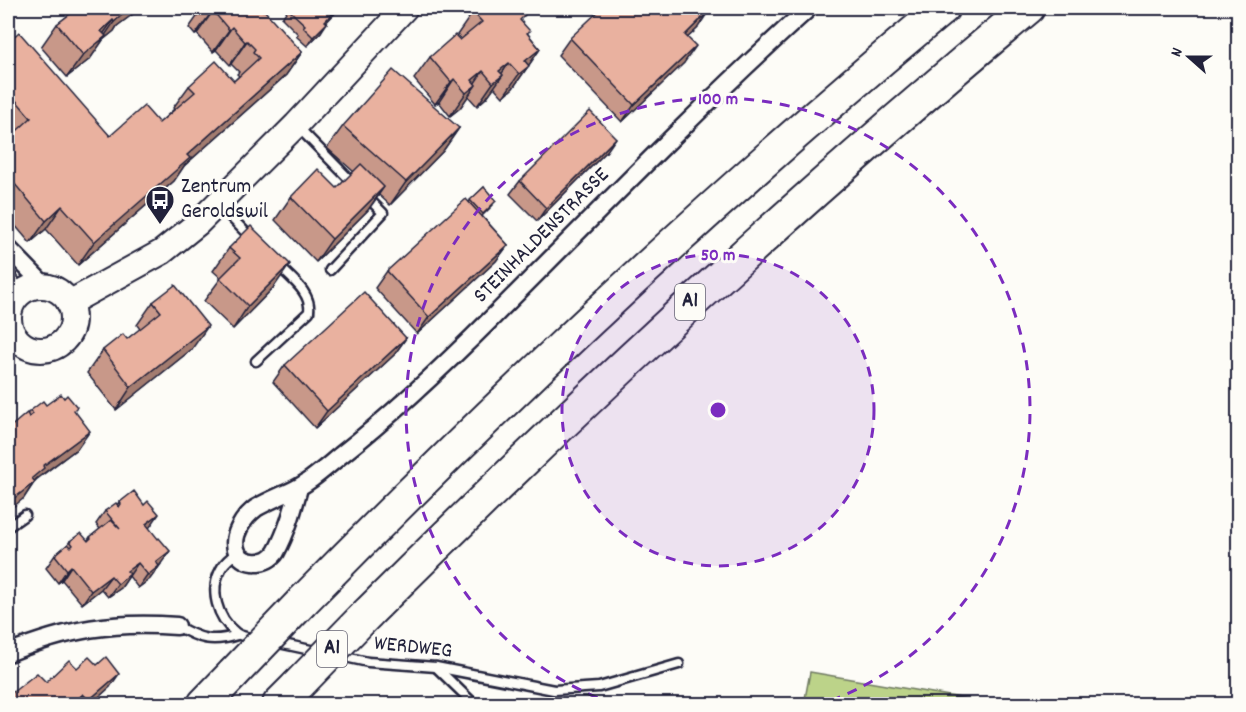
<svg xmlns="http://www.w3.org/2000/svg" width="1246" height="712" viewBox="0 0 1246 712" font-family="Dekko,sans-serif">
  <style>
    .green { fill: #bcd389; stroke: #6f7a62; stroke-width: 1.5 }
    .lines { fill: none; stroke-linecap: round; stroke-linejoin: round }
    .service-casing { stroke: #22223b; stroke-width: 13 }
    .minor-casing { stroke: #22223b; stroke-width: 21 }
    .secondary-casing { stroke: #22223b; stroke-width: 28 }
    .motorway-casing { stroke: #22223b; stroke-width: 36 }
    .service { stroke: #fdfcf7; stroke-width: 8 }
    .minor { stroke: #fdfcf7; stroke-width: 16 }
    .secondary { stroke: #fdfcf7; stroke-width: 24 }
    .motorway { stroke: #fdfcf7; stroke-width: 32 }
    .motorway-bridge-casing { stroke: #22223b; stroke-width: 36; stroke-linecap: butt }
    .motorway-bridge { stroke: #fdfcf7; stroke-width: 32 }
    .wall { fill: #c89889; stroke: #22223b; stroke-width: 1.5 }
    .shaded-wall { fill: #a37c6f; stroke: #22223b; stroke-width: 1.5 }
    .building { fill: #e9b19f; stroke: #22223b; stroke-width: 1.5 }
    .ring { fill: none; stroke: #7b2cbf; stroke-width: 3; stroke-dasharray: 10 8 }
    .labels { text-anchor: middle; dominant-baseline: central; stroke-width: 6; stroke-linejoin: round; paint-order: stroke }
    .shield { fill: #fdfcf7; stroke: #646373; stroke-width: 1.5 }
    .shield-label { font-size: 21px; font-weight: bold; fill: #22223b }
    .poi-label { font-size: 22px; fill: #22223b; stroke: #fdfcf7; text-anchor: start }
    .street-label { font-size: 22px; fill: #22223b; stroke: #fdfcf7 }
    .centre { fill: #7b2cbf; stroke: #fdfcf7; stroke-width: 3 }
    .ring-label { font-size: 18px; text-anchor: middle; font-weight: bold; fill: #7b2cbf; stroke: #fdfcf7; stroke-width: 6; stroke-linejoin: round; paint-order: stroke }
  </style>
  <rect width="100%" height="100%" fill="#fdfcf7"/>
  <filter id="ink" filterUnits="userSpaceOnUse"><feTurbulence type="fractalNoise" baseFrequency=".0167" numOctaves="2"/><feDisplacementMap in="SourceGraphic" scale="12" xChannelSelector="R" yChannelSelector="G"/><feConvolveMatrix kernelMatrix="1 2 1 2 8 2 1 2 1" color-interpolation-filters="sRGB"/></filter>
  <g filter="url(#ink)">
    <path class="green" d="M810,672L996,704H804Z"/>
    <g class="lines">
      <g class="service-casing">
        <g id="service">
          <path d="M297,126L355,185"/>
          <path d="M218,204L253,240"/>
          <path d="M330,270L383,213L366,196"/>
          <path d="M256,361L309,312C312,292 289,277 277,264"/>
          <path d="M8,527L25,515"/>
          <path d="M237,552C232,557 224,562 221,569C209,590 217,618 236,633C241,637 251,638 258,639"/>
          <path d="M177,626C199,639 212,643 237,635"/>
          <path d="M274,642L320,652"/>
          <path d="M336,655L368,662L436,667L554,690L599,687L679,664"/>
          <path d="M436,667L474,704"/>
        </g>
      </g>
      <g class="minor-casing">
        <g id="minor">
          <path d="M8,248L46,287"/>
          <path d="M8,279L19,296"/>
          <path d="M299,488C293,510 287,532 276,552C268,565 244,566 237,552C230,536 244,517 256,508C266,502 278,497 289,492C308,484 325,468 341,455C396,412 445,365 494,316C598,212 700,106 809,8"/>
          <path d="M8,653C68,629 113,621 177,626"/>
        </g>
      </g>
      <g class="secondary-casing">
        <g id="secondary">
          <circle cx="41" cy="318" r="32"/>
          <path d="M69,303L162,252L198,223L296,125L405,8"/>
        </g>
      </g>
      <g class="motorway-casing">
        <g id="motorway">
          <path d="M302,602C506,394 719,194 943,8"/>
          <path d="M368,613C581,401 797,200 1028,8"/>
          <path d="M204,704L233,674"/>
          <path d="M279,704L297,686"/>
        </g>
      </g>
      <use href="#service" class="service"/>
      <use href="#minor" class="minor"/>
      <use href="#secondary" class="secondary"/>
      <use href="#motorway" class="motorway"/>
      <g class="motorway-bridge-casing">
        <g id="motorway-bridge">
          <path d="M233,674L302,602"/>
          <path d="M297,686L368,613"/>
        </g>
      </g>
      <use href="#motorway-bridge" class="motorway-bridge"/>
    </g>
    <g class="wall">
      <path d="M75,8H138L133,14L117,26L114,31L103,40L90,59L67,77L41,47L57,24L71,13Z"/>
      <path d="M203,8H260L302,52L286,75L184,166L174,181L78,265L46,229L30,243L8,217V139L11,136L8,132V42L110,136L159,123L174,109L173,108L189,86L234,81L239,76L237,74L239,72L231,64L230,65L216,50L213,52L197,34L195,35L189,28Z"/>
      <path d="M340,8L326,22L321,32L307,46L296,36L298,34L282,18L288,9Z"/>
      <path d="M473,12L521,21L528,34L540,49L513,88L503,97L494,87L487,97L477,106L468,96L460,108L450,116L439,102L435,104L414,79L430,57L461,39L457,35Z"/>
      <path d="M697,29L688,37L684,63L622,122L558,55L570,38Z"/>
      <path d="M343,126L459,128L443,151L390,205L379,195L368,210L316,262L275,220L291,197L337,188L354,172L327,148Z"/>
      <path d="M607,151L537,221L510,194L520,181Z"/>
      <path d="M484,187L493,205L482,216L508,245L496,261L417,334L375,288L387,271L469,202Z"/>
      <path d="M229,248L274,287L233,329L204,301L221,278L213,271Z"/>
      <path d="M153,302L192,349L116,410L87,373L103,350L127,339L140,329L137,325Z"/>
      <path d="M406,338L394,355L315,428L273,382L285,365Z"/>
      <path d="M46,405L74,411L78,448L36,480L24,498L27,414L30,411Z"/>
      <path d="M120,502L149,528L161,564L150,579L138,588L129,576L121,588L108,597L101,589L82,604L62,580L58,583L46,568L55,555L68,544L70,541H87L90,537L100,529L96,524L105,511L118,505Z"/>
      <path d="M77,668L110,687L90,705H8L46,682Z"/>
    </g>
    <g class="shaded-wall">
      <path d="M128,8H138L133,14L117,26L114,31L103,40L90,59L67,77L101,31L113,20L97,43L102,40L114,22Z"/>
      <path d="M338,8H340L319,30L325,21Z"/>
      <path d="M213,11L197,34L195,35L211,13Z"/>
      <path d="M708,12L697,29L673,51L685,35Z"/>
      <path d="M327,23L321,32L307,46L313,37Z"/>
      <path d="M232,27L216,50L213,52L229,30Z"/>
      <path d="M247,41L231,64L230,65L245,42Z"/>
      <path d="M696,46L684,63L622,122L634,105Z"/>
      <path d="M540,49L513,88L503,97L519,74L525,61Z"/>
      <path d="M302,52L286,75L184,166L174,181L78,265L94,242L187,155Z"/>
      <path d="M509,63L498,79L503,75L487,97L477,106L493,83L499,71Z"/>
      <path d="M483,71L470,90L476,85L460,108L450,116L466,93L472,80Z"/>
      <path d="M454,79L439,102L435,104L451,82Z"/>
      <path d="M459,128L443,151L390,205L406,182Z"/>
      <path d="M616,138L607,151L537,221L546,208Z"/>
      <path d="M384,187L368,210L316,262L332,239Z"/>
      <path d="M62,206L46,229L30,243L46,221Z"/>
      <path d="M508,245L496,261L417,334L429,317Z"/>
      <path d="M290,264L274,287L233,329L248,306Z"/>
      <path d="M208,326L192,349L116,410L131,387Z"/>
      <path d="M406,338L394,355L315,428L327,411Z"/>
      <path d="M90,431L78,448L36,479L24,498L8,511V503L43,466Z"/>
      <path d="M159,514L150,527L137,537L146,524Z"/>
      <path d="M170,551L150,579L138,588L156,562Z"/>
      <path d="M138,563L121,588L108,597L127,571Z"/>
      <path d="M71,566L62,580L58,583L67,570Z"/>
      <path d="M111,576L101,589L82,604L91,591Z"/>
      <path d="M119,674L110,687L90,705H86L89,700Z"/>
      <path d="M83,694L76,705H71Z"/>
    </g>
    <g class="building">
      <path d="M78,8H130L114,22L113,20L101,31L106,36L83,55L57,24Z"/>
      <path d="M207,8H260L263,11L264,10L302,52L187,155L190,158L94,242L62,206L46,221L8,176V139L31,118L8,91V42L19,32L110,136L144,106L159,123L195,92L189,86L216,61L234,81L259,58L253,52L255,49L247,41L245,42L232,27L229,30L213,11L211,13Z"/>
      <path d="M290,8H338L325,21L327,23L313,37L303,27L305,25L288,9Z"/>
      <path d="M478,8H519L525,15L520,20L530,31L527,33L540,49L525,61L529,66L519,74L509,63L499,71L503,75L493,83L483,71L472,80L476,85L466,93L454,79L451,82L430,57L455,35L460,40L482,22L473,12Z"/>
      <path d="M602,8H704L708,12L685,35L696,46L634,105L570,38Z"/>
      <path d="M393,70L459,128L406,182L343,126Z"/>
      <path d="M590,111L616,138L546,208L520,181Z"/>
      <path d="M361,164L384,187L332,239L291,197L318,169L337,188Z"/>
      <path d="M484,187L496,201L483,214L470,200Z"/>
      <path d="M466,199L508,245L429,317L387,271Z"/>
      <path d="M251,226L290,264L248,306L220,278L240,258L229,248Z"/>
      <path d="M175,285L208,326L131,387L103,350L123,334L127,339L161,312L153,302Z"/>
      <path d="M364,292L406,338L327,411L285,365Z"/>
      <path d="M61,394L64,398L67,395L77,407L74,410L90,431L43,466L44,468L32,478L35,482L8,503V429L27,413L29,417L33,414L30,411L43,401L46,405Z"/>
      <path d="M134,491L144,505L148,501L159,514L146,524L158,539L159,538L170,551L156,562L159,566L148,575L138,563L127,571L130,574L118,584L111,576L91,591L71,566L67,570L55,555L68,544L71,547L73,545L70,541L81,533L88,541L91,538L90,537L111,520L120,529L105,511L116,503L119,507L121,504L120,502Z"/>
      <path d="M89,657L97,665L106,657L119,674L89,700L83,694L71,705H8V696L37,673L46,682L69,660L77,668Z"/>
    </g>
  </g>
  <circle cx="718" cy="410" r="156" fill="#7b2cbf" fill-opacity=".12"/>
  <g class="ring">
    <circle cx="718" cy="410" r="156"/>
    <path d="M614 704A312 312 0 1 1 822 704"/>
  </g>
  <defs>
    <g id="bus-pin" transform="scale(1.5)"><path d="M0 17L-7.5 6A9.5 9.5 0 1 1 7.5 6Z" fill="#22223b" stroke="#fdfcf7"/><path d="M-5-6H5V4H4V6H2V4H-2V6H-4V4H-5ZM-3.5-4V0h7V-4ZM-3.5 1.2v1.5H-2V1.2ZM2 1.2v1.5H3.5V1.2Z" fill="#fff"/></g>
  </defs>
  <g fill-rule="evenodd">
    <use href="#bus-pin" x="160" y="200"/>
  </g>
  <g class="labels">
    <g class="shield">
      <rect x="675" y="284" width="30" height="36" rx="4.5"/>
      <rect x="317" y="631" width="30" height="36" rx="4.5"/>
    </g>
    <g class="shield-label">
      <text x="690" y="302">A1</text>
      <text x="332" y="649">A1</text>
    </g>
    <g class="poi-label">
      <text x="181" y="187">Zentrum<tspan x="181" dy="25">Geroldswil</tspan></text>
    </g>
    <g class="street-label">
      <text transform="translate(542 236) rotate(-45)">STEINHALDENSTRASSE</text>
      <text transform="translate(413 648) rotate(6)">WERDWEG</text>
    </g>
  </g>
  <circle cx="718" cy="410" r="9" class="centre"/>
  <g class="ring-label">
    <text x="718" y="104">100 m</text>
    <text x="718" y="260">50 m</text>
  </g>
  <rect width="1246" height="712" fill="none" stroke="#fdfcf7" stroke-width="30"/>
  <rect x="15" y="15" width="1216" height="682" fill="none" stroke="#22223b" stroke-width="2" filter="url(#ink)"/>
  <g transform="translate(1189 57) rotate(291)" stroke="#fdfcf7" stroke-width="4.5" paint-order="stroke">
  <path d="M0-4.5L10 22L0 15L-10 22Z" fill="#22223b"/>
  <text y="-9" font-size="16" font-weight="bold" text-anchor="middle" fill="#22223b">N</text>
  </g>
</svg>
